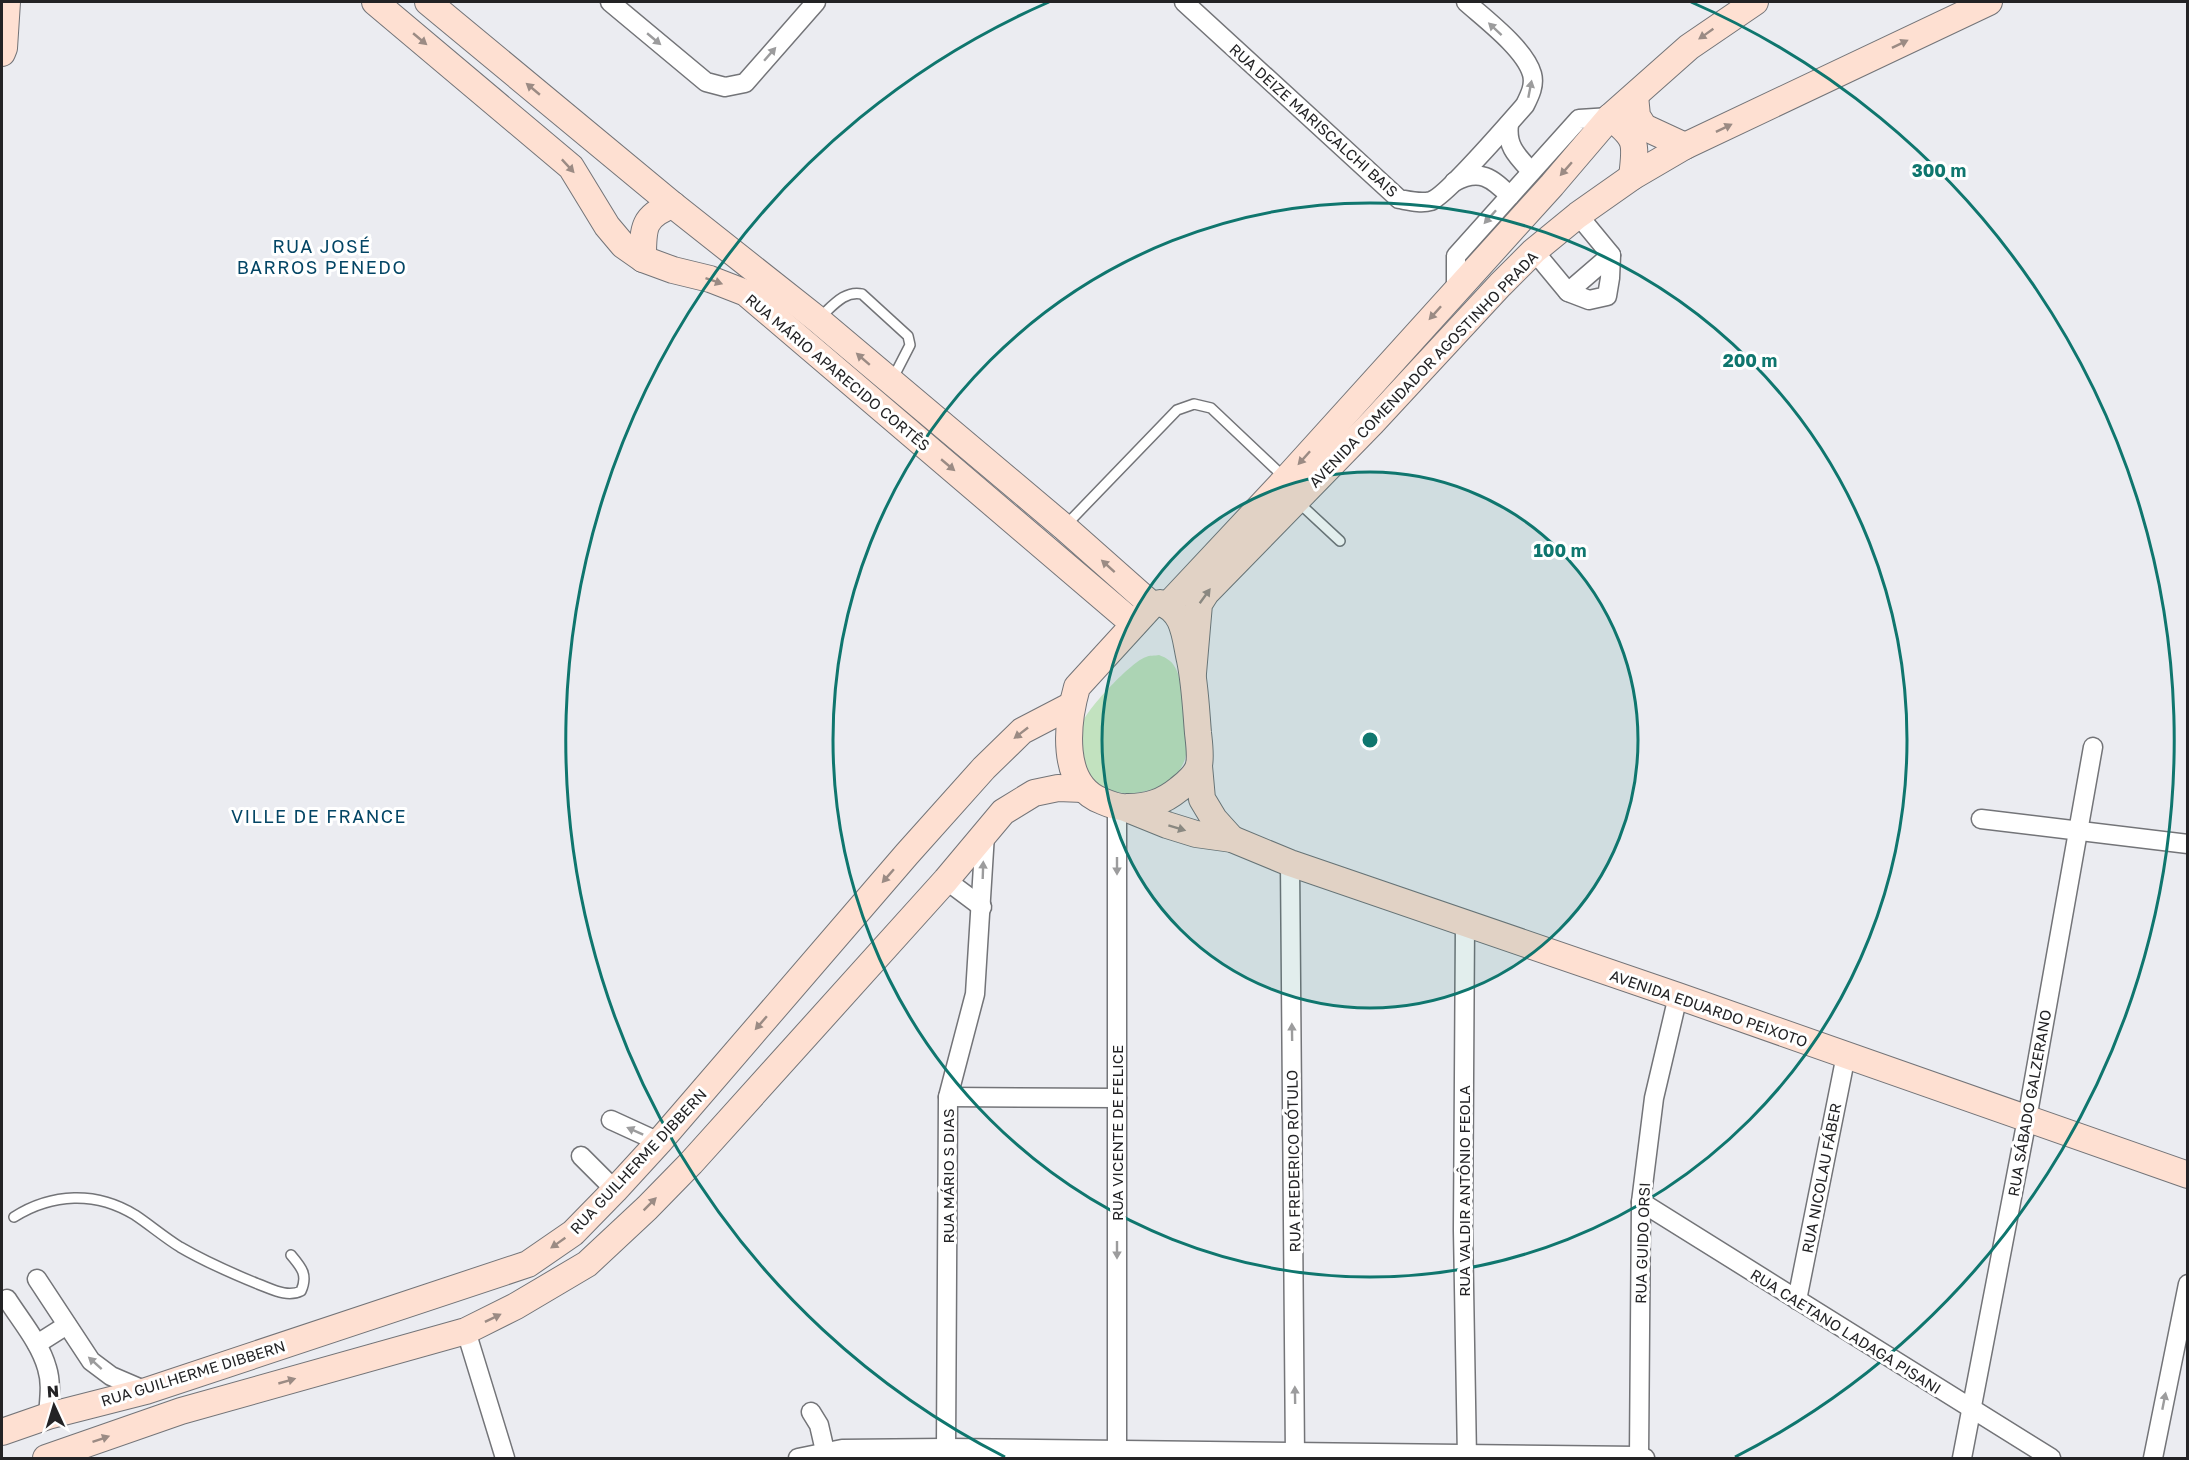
<svg xmlns="http://www.w3.org/2000/svg" width="2189" height="1460" viewBox="0 0 2189 1460" font-family="'Golos Text',sans-serif">
  <style>
    .green { fill: #c2e2bf }
    .lines { fill: none; stroke-linecap: round; stroke-linejoin: round }
    .lane-casing { stroke: #737478; stroke-width: 12 }
    .street-casing { stroke: #737478; stroke-width: 21 }
    .secondary-casing { stroke: #737478; stroke-width: 28 }
    .lane { stroke: #fff; stroke-width: 9 }
    .street { stroke: #fff; stroke-width: 18 }
    .secondary { stroke: #fee0d2; stroke-width: 26 }
    .oneway { fill: #9c9c9d }
    .oneway2 { fill: #9b8b84 }
    .ring { fill: none; stroke: #0f766e; stroke-width: 3 }
    .labels { text-anchor: middle; dominant-baseline: central; stroke-width: 6; stroke-linejoin: round; paint-order: stroke }
    .street-label { font-size: 15px; fill: #232325; stroke: #fff }
    .quarter-label { font-size: 18px; letter-spacing: 1.5px; fill: #034565; stroke: #fff }
    .centre { fill: #0f766e; stroke: #fff; stroke-width: 3 }
    .ring-label { font-size: 18px; text-anchor: middle; font-weight: bold; fill: #0f766e; stroke: #fff; stroke-width: 6; stroke-linejoin: round; paint-order: stroke }
  </style>
  <rect width="100%" height="100%" fill="#ebecf1"/>
  <path class="green" d="M1159,655C1167,658 1172,661 1176,669C1183,682 1190,746 1185,759C1174,794 1111,807 1090,775C1081,761 1078,739 1083,722C1088,708 1132,661 1146,657C1149,655 1155,656 1159,655Z"/>
  <g class="lines">
    <g class="lane-casing">
      <g id="lane">
        <path d="M819,318C832,307 844,290 862,294L908,336L910,345L892,380"/>
        <path d="M1298,502L1340,541"/>
        <path d="M1066,525L1177,410L1194,404L1211,408L1285,478"/>
        <path d="M14,1217C52,1193 96,1191 135,1215C150,1225 164,1237 180,1247C204,1261 231,1273 258,1284C272,1289 287,1298 301,1291C308,1275 302,1268 291,1255"/>
      </g>
    </g>
    <g class="street-casing">
      <g id="street">
        <path d="M610,2L706,82L725,87L745,83L816,2"/>
        <path d="M1184,2L1399,199C1410,201 1421,204 1431,201C1446,196 1511,121 1525,105C1530,95 1535,85 1532,74C1525,49 1485,19 1466,2"/>
        <path d="M1509,124C1506,146 1517,156 1531,171"/>
        <path d="M1454,182C1480,168 1492,178 1510,196"/>
        <path d="M1534,251L1568,292L1589,300L1607,296L1610,278L1611,255L1578,215"/>
        <path d="M1456,290V256L1579,119L1610,117"/>
        <path d="M1568,292L1611,255"/>
        <path d="M1981,819L2188,844"/>
        <path d="M1290,863L1295,1458"/>
        <path d="M946,880L982,907"/>
        <path d="M1465,924L1463,1230L1467,1458"/>
        <path d="M948,1097L1117,1098"/>
        <path d="M611,1120L659,1142"/>
        <path d="M581,1156L615,1190"/>
        <path d="M1641,1202L2051,1458"/>
        <path d="M37,1279L91,1361L111,1376L146,1391"/>
        <path d="M7,1299C21,1321 40,1343 47,1368C52,1384 49,1400 48,1416"/>
        <path d="M1797,1300L1846,1055"/>
        <path d="M466,1331L505,1458"/>
        <path d="M37,1344L67,1325"/>
        <path d="M811,1412L819,1425L825,1451"/>
        <path d="M946,1448L948,1097L975,994L985,834"/>
        <path d="M798,1458L842,1449L946,1448L1639,1456L1645,1458"/>
        <path d="M1117,1458V807"/>
        <path d="M1639,1458L1641,1202L1654,1098L1678,996"/>
        <path d="M1962,1458L2027,1119L2093,747"/>
        <path d="M2153,1458L2188,1284"/>
      </g>
    </g>
    <g class="secondary-casing">
      <g id="secondary">
        <path d="M375,2L571,167L607,226L623,245L643,259L673,270L710,279L746,293L1134,624"/>
        <path d="M428,2L673,205L817,319L1064,527L1152,605"/>
        <path d="M2,53L4,48L7,2"/>
        <path d="M1635,96L1637,116L1644,127L1685,146"/>
        <path d="M1610,117C1638,139 1636,143 1632,177"/>
        <path d="M643,259C643,229 642,216 673,205"/>
        <path d="M1160,603C1185,610 1185,639 1190,660C1195,684 1196,709 1198,733C1199,742 1201,756 1199,765C1197,774 1186,784 1179,789C1163,802 1148,807 1128,807C1119,808 1111,805 1102,801C1059,785 1067,722 1077,687L1152,605Z"/>
        <path d="M1168,605L1286,479L1552,185L1610,117L1689,47L1755,2"/>
        <path d="M1193,673L1199,604L1206,593L1372,423L1500,285L1534,251L1578,215L1632,177L1685,146L1989,2"/>
        <path d="M1199,766L1202,799L1214,819L1232,839"/>
        <path d="M1125,808L1167,825L1196,834L1232,839L1290,863L1678,996L2188,1175"/>
        <path d="M2,1432L48,1416L146,1391L528,1264L573,1233L615,1190L659,1142L907,854L984,768L1022,731L1072,705"/>
        <path d="M46,1458L181,1411L466,1331L516,1306L587,1264L647,1208L691,1163L946,880L1003,812L1034,793L1058,788L1083,789"/>
      </g>
    </g>
    <use href="#lane" class="lane"/>
    <use href="#street" class="street"/>
    <use href="#secondary" class="secondary"/>
  </g>
  <defs><path id="oneway-solid" d="M-6-.8H1V-3.2L6.5 0L1 3.2V.8H-6Z" transform="scale(1.5)"/></defs>
  <g class="oneway">
    <use href="#oneway-solid" transform="translate(1495 29) rotate(-137)"/>
    <use href="#oneway-solid" transform="translate(654 39) rotate(40)"/>
    <use href="#oneway-solid" transform="translate(770 54) rotate(-49)"/>
    <use href="#oneway-solid" transform="translate(1530 89) rotate(-79)"/>
    <use href="#oneway-solid" transform="translate(1490 217) rotate(132)"/>
    <use href="#oneway-solid" transform="translate(1117 866) rotate(90)"/>
    <use href="#oneway-solid" transform="translate(983 870) rotate(-88)"/>
    <use href="#oneway-solid" transform="translate(1292 1032) rotate(-91)"/>
    <use href="#oneway-solid" transform="translate(635 1131) rotate(-156)"/>
    <use href="#oneway-solid" transform="translate(1117 1250) rotate(90)"/>
    <use href="#oneway-solid" transform="translate(95 1363) rotate(-138)"/>
    <use href="#oneway-solid" transform="translate(1295 1395) rotate(-91)"/>
    <use href="#oneway-solid" transform="translate(2164 1401) rotate(-79)"/>
  </g>
  <g class="oneway2">
    <use href="#oneway-solid" transform="translate(1706 34) rotate(145)"/>
    <use href="#oneway-solid" transform="translate(420 39) rotate(40)"/>
    <use href="#oneway-solid" transform="translate(1900 44) rotate(-26)"/>
    <use href="#oneway-solid" transform="translate(533 89) rotate(-140)"/>
    <use href="#oneway-solid" transform="translate(1724 128) rotate(-26)"/>
    <use href="#oneway-solid" transform="translate(568 166) rotate(47)"/>
    <use href="#oneway-solid" transform="translate(1566 169) rotate(131)"/>
    <use href="#oneway-solid" transform="translate(714 281) rotate(19)"/>
    <use href="#oneway-solid" transform="translate(1435 313) rotate(132)"/>
    <use href="#oneway-solid" transform="translate(863 359) rotate(-139)"/>
    <use href="#oneway-solid" transform="translate(1304 458) rotate(132)"/>
    <use href="#oneway-solid" transform="translate(948 465) rotate(40)"/>
    <use href="#oneway-solid" transform="translate(1108 566) rotate(-138)"/>
    <use href="#oneway-solid" transform="translate(1205 596) rotate(-54)"/>
    <use href="#oneway-solid" transform="translate(1021 733) rotate(142)"/>
    <use href="#oneway-solid" transform="translate(1177 828) rotate(17)"/>
    <use href="#oneway-solid" transform="translate(888 876) rotate(131)"/>
    <use href="#oneway-solid" transform="translate(761 1023) rotate(131)"/>
    <use href="#oneway-solid" transform="translate(650 1204) rotate(-45)"/>
    <use href="#oneway-solid" transform="translate(558 1243) rotate(145)"/>
    <use href="#oneway-solid" transform="translate(493 1318) rotate(-26)"/>
    <use href="#oneway-solid" transform="translate(287 1381) rotate(-16)"/>
    <use href="#oneway-solid" transform="translate(101 1439) rotate(-19)"/>
  </g>
  <circle cx="1370" cy="740" r="268" fill="#0f766e" fill-opacity=".12"/>
  <g class="ring">
    <circle cx="1370" cy="740" r="268"/>
    <circle cx="1370" cy="740" r="537"/>
    <path d="M1005 1457A805 805 0 0 1 1049 2M1691 2A805 805 0 0 1 1735 1457"/>
  </g>
  <g class="labels">
    <g class="street-label">
      <text transform="translate(1314 120) rotate(42)">RUA DEIZE MARISCALCHI BAIS</text>
      <text transform="translate(1423 369) rotate(-46)">AVENIDA COMENDADOR AGOSTINHO PRADA</text>
      <text transform="translate(838 372) rotate(40)">RUA MÁRIO APARECIDO CORTÊS</text>
      <text transform="translate(1709 1008) rotate(19)">AVENIDA EDUARDO PEIXOTO</text>
      <text transform="translate(2029 1103) rotate(-80)">RUA SÁBADO GALZERANO</text>
      <text transform="translate(1117 1133) rotate(-90)">RUA VICENTE DE FELICE</text>
      <text transform="translate(638 1161) rotate(-47)">RUA GUILHERME DIBBERN</text>
      <text transform="translate(1293 1161) rotate(-91)">RUA FREDERICO RÓTULO</text>
      <text transform="translate(948 1176) rotate(-90)">RUA MÁRIO S DIAS</text>
      <text transform="translate(1821 1178) rotate(-79)">RUA NICOLAU FÁBER</text>
      <text transform="translate(1464 1191) rotate(-90)">RUA VALDIR ANTÔNIO FEOLA</text>
      <text transform="translate(1642 1243) rotate(-88)">RUA GUIDO ORSI</text>
      <text transform="translate(1846 1331) rotate(32)">RUA CAETANO LADAGA PISANI</text>
      <text transform="translate(193 1373) rotate(-17)">RUA GUILHERME DIBBERN</text>
    </g>
    <g class="quarter-label">
      <text x="322" y="246">RUA JOSÉ<tspan x="322" dy="21">BARROS PENEDO</tspan></text>
      <text x="319" y="816">VILLE DE FRANCE</text>
    </g>
  </g>
  <circle cx="1370" cy="740" r="9" class="centre"/>
  <g class="ring-label">
    <text x="1939" y="177">300 m</text>
    <text x="1750" y="367">200 m</text>
    <text x="1560" y="557">100 m</text>
  </g>
  <rect width="2189" height="1460" fill="none" stroke="#232325" stroke-width="6"/>
  <g transform="translate(54 1406) rotate(356)" stroke="#ffffff" stroke-width="4.5" paint-order="stroke">
  <path d="M0-4.5L10 22L0 15L-10 22Z" fill="#232325"/>
  <text y="-9" font-size="16" font-weight="bold" text-anchor="middle" fill="#232325">N</text>
  </g>
</svg>
